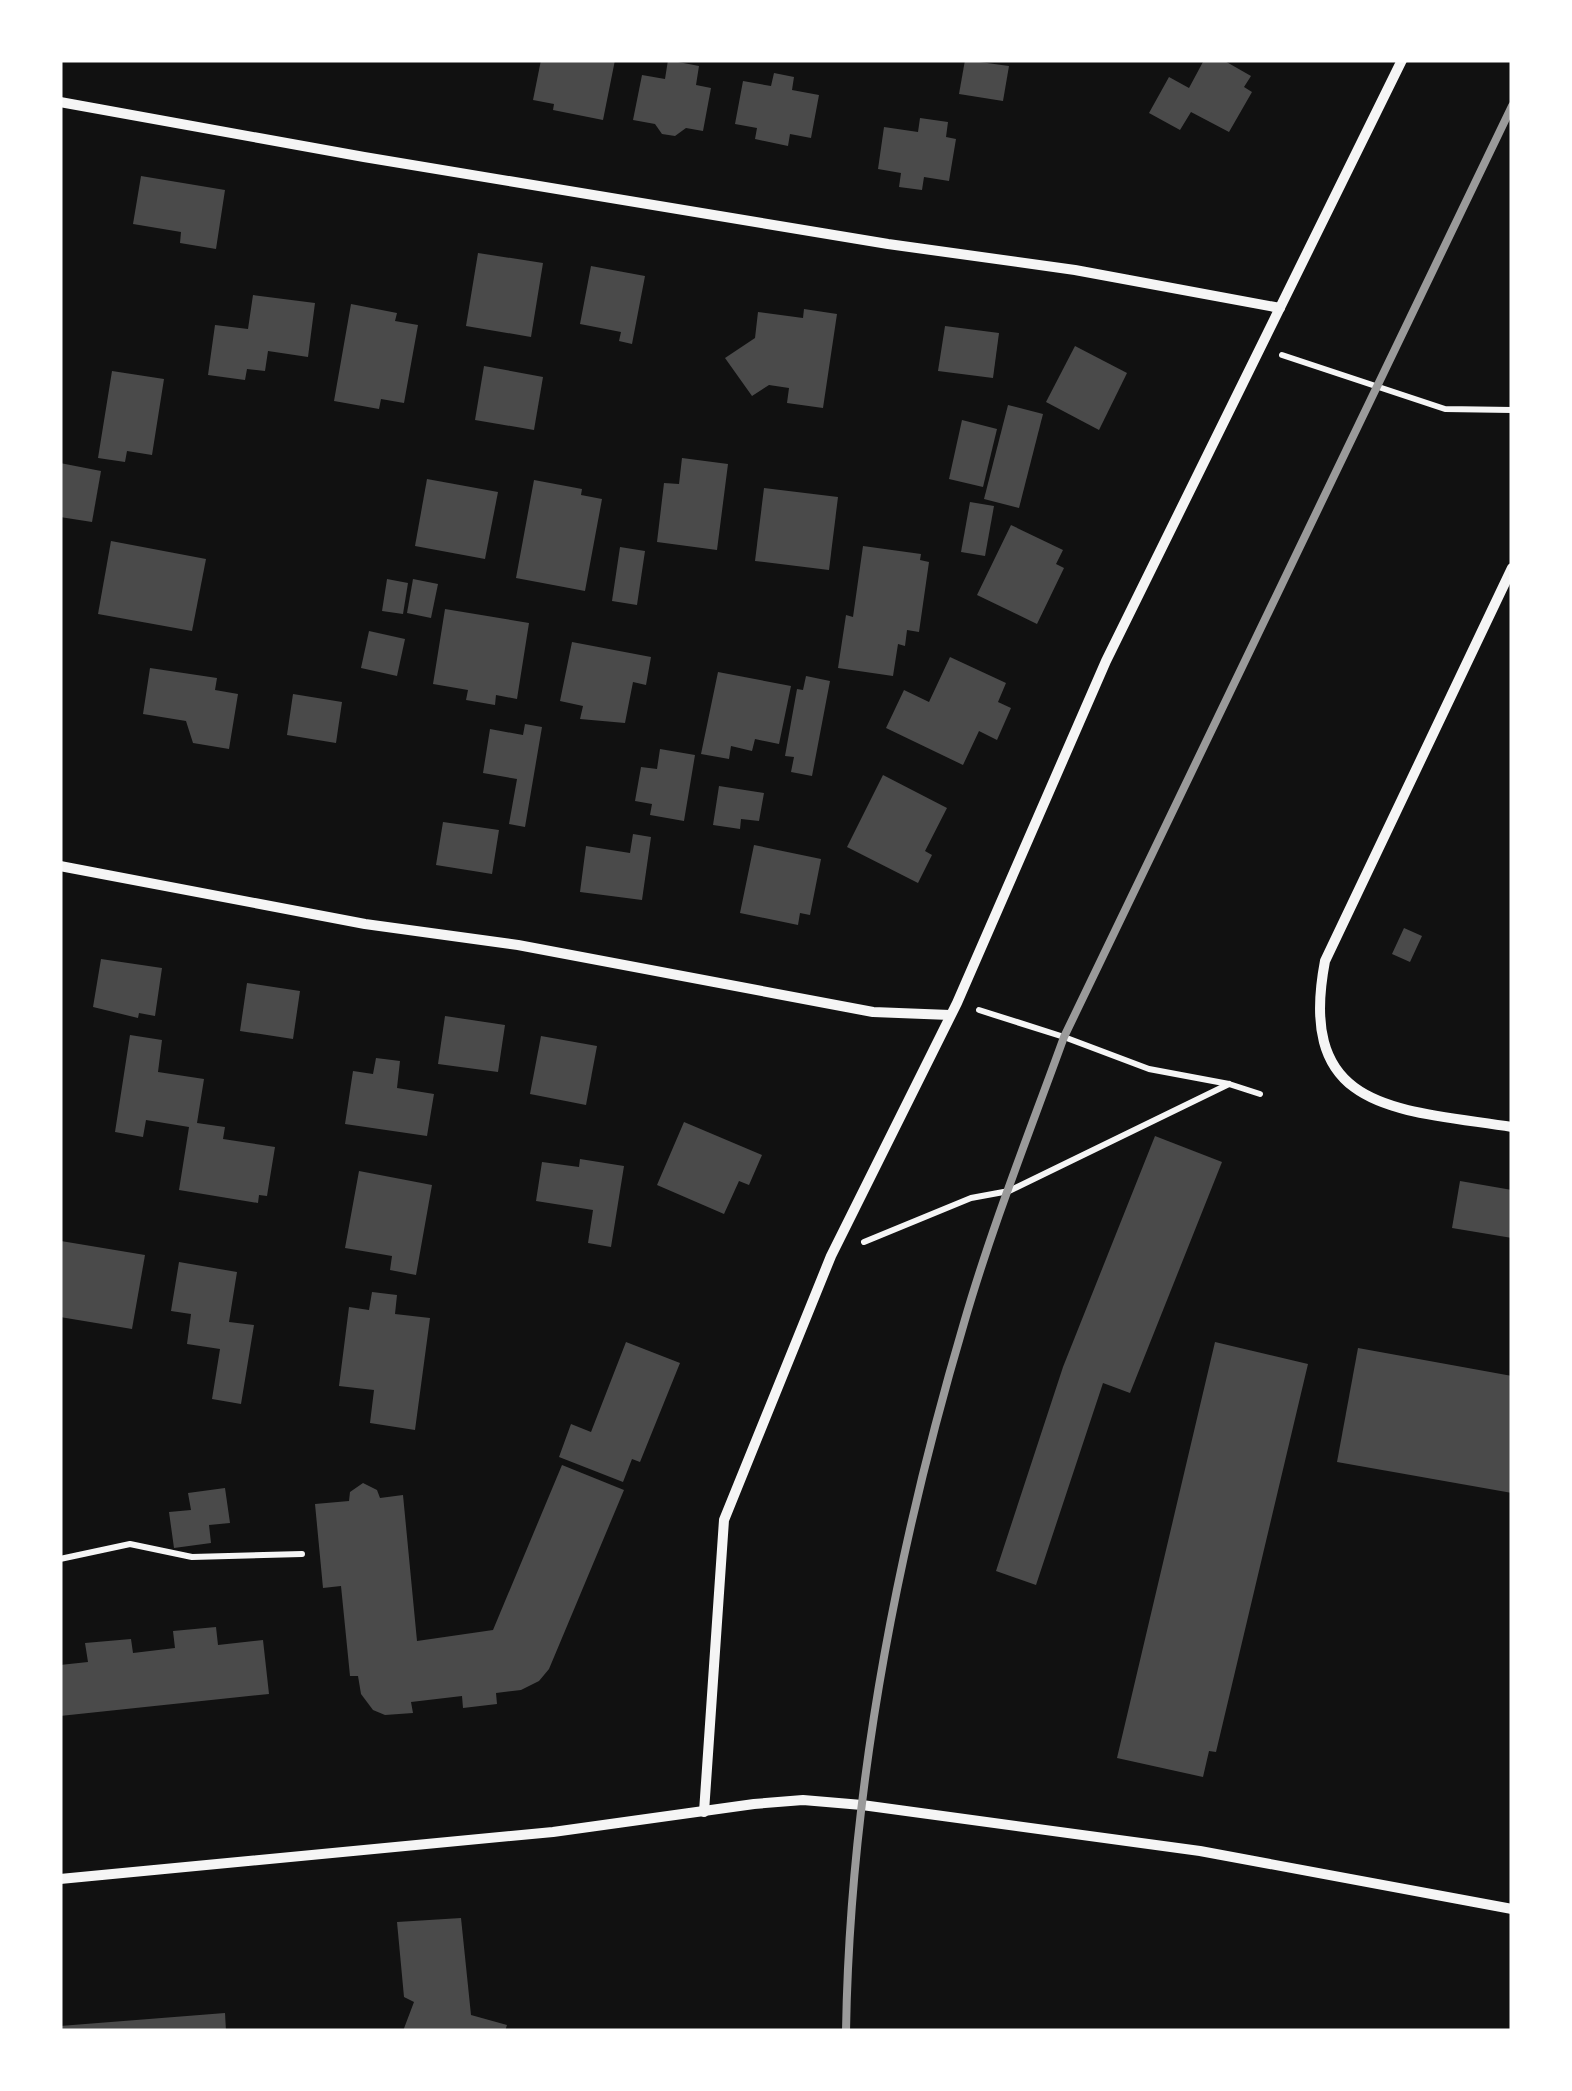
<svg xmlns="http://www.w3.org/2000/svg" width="1572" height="2091" viewBox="0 0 1572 2091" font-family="Spectral,serif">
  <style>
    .building { fill: #4a4a4a }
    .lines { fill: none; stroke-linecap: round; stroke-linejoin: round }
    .path { stroke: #f5f5f5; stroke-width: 6 }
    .minor { stroke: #f5f5f5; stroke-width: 10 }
    .rail { stroke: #9a9a9a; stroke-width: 8 }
  </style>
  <rect width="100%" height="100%" fill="#111"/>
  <g class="building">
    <path d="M541,60H615L603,120L553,110L554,104L533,100Z"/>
    <path d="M668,60L699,66L696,85L711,88L703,131L686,128L675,136L662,134L655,124L633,120L642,75L665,79Z"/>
    <path d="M965,60L1009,66L1003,101L959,94Z"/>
    <path d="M1204,60H1223L1251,76L1244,87L1252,92L1229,132L1191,112L1180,130L1149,113L1169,77L1189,88Z"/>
    <path d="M774,73L794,77L792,90L819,95L811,138L790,134L788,146L755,139L757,128L735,124L743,81L771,86Z"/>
    <path d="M920,118L948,122L946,137L956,139L949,181L924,177L922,190L899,187L901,173L878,169L884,127L918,132Z"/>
    <path d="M141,176L225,190L216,249L180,243L181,232L133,224Z"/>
    <path d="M478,253L543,263L531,337L466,326Z"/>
    <path d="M591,266L645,276L632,344L619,341L621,332L580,324Z"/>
    <path d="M253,295L315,303L308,357L268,351L265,371L247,369L245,380L208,375L215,325L248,329Z"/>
    <path d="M351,304L397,313L395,321L418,325L404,403L381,399L379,409L334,401Z"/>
    <path d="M804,309L837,314L823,408L787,403L789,388L769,385L752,396L725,358L755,338L758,312L803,318Z"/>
    <path d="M945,326L999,333L993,378L938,371Z"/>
    <path d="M1075,346L1127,373L1099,430L1046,402Z"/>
    <path d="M484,366L543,377L534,430L475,420Z"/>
    <path d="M112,371L164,379L152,455L127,451L125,462L98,458Z"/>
    <path d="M1008,405L1043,414L1019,508L984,499Z"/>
    <path d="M962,420L997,429L983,487L949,479Z"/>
    <path d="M682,458L728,464L717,550L657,542L664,483L679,484Z"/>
    <path d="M60,463L101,471L92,522L60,517Z"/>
    <path d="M427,479L498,492L485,559L415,546Z"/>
    <path d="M534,480L582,489L581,495L602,499L585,591L516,578Z"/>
    <path d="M764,488L838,497L829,570L755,561Z"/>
    <path d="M970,502L994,506L985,556L961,552Z"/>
    <path d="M1011,525L1063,550L1056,564L1064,568L1037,624L977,595Z"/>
    <path d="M111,541L206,559L192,631L98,614Z"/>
    <path d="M863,546L921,554L920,560L929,562L919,632L907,630L905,646L898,644L893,676L838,668L846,615L853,617Z"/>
    <path d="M620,547L645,551L637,605L612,601Z"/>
    <path d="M387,579L408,583L403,614L382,611Z"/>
    <path d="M413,579L438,584L431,618L407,613Z"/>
    <path d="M445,609L529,623L517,699L496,695L495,705L466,700L468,690L433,684Z"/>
    <path d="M369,631L405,639L397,676L361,668Z"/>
    <path d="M572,642L651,657L646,685L633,682L625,723L580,719L583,706L560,701Z"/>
    <path d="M950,657L1006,683L998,702L1011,708L997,740L979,731L963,765L886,728L904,690L929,702Z"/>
    <path d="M150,668L217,678L215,690L238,694L229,749L193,743L186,721L143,714Z"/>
    <path d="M718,672L791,686L779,744L755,739L752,751L731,746L729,759L701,754Z"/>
    <path d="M806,676L830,681L812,776L791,772L794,757L785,756L797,689L803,690Z"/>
    <path d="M293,694L342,702L336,743L287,735Z"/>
    <path d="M525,724L542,727L525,827L509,824L517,779L483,773L490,729L523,735Z"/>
    <path d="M660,749L695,755L684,821L650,815L652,804L635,801L641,767L657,769Z"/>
    <path d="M883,775L947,808L925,851L932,855L918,883L847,847Z"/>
    <path d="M719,786L764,793L759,821L741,819L740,829L713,825Z"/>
    <path d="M443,822L499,830L492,874L436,865Z"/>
    <path d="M633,834L651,837L642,900L580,892L586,846L630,853Z"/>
    <path d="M754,845L821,859L810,915L800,913L798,925L740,913Z"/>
    <path d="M1404,928L1422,936L1410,962L1392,954Z"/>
    <path d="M101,959L162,968L155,1016L139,1013L138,1018L93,1007Z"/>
    <path d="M247,983L300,991L293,1039L240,1031Z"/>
    <path d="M445,1016L505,1025L498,1072L438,1064Z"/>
    <path d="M130,1035L162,1040L158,1072L204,1079L197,1123L225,1127L223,1139L275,1147L267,1196L259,1195L258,1203L179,1190L189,1127L146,1120L143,1137L115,1132Z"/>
    <path d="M541,1036L597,1046L586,1105L530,1094Z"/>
    <path d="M376,1058L400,1061L397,1088L434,1094L427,1136L345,1124L353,1071L373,1074Z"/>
    <path d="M684,1122L762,1155L749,1185L739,1181L724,1214L657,1185Z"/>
    <path d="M1155,1136L1222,1162L1130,1393L1103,1383L1036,1585L996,1571L1063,1367Z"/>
    <path d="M580,1159L624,1166L611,1247L588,1243L593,1210L536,1201L542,1162L579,1167Z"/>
    <path d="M359,1171L432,1185L416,1275L390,1270L392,1256L345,1248Z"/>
    <path d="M1460,1181L1512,1190V1238L1452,1228Z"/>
    <path d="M61,1241L145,1255L132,1329L60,1317Z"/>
    <path d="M179,1262L237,1272L229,1322L254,1325L241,1404L212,1399L220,1349L187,1344L191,1314L171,1311Z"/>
    <path d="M372,1292L397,1295L395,1314L430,1318L415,1430L370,1423L374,1390L339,1386L349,1307L369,1310Z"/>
    <path d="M626,1342L680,1363L640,1462L632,1459L623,1482L559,1457L571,1424L591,1432Z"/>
    <path d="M1215,1342L1308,1364L1216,1752L1209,1751L1203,1777L1117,1758Z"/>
    <path d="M1358,1348L1512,1376V1493L1337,1462Z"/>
    <path d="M562,1465L624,1490L549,1669L539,1681L521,1690L496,1693L497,1704L463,1708L462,1696L411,1702L413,1713L385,1715L373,1710L361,1694L358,1676H350L341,1586L323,1588L315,1504L349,1501L350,1492L363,1483L377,1490L380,1498L403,1495L417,1641L493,1630Z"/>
    <path d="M225,1488L230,1523L209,1525L211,1543L174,1548L169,1512L191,1510L188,1493Z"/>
    <path d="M216,1627L218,1645L263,1640L269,1694L60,1716V1665L88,1662L85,1643L131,1639L133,1653L175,1648L173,1631Z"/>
    <path d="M461,1918L471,2015L507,2025L505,2031H403L414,2002L404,1997L397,1922Z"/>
    <path d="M225,2013L226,2031H60V2026Z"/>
  </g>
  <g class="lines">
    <g class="path">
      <path d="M1282,355L1445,409L1512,410"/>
      <path d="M979,1010L1064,1037L1149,1069L1229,1084L1260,1094"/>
      <path d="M864,1242L971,1198L1009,1191L1229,1084"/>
      <path d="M60,1559L130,1544L192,1557L302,1554"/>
    </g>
    <g class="minor">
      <path d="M60,102L364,157L888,244L1075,270L1280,308"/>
      <path d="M1512,568L1325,961C1296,1113 1398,1109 1512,1127"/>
      <path d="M60,866L365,924L518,945L873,1012L950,1015"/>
      <path d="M704,1812L724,1520L831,1256L957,1003L1106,661L1402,60"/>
      <path d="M60,1879L553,1832L754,1804L803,1800L862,1805L1200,1851L1512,1909"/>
    </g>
    <path class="rail" d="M846,2031C850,1790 896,1553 964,1323C992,1226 1030,1131 1064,1037L1512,106"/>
  </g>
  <rect width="1572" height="2091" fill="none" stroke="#ffffff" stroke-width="125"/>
</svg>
